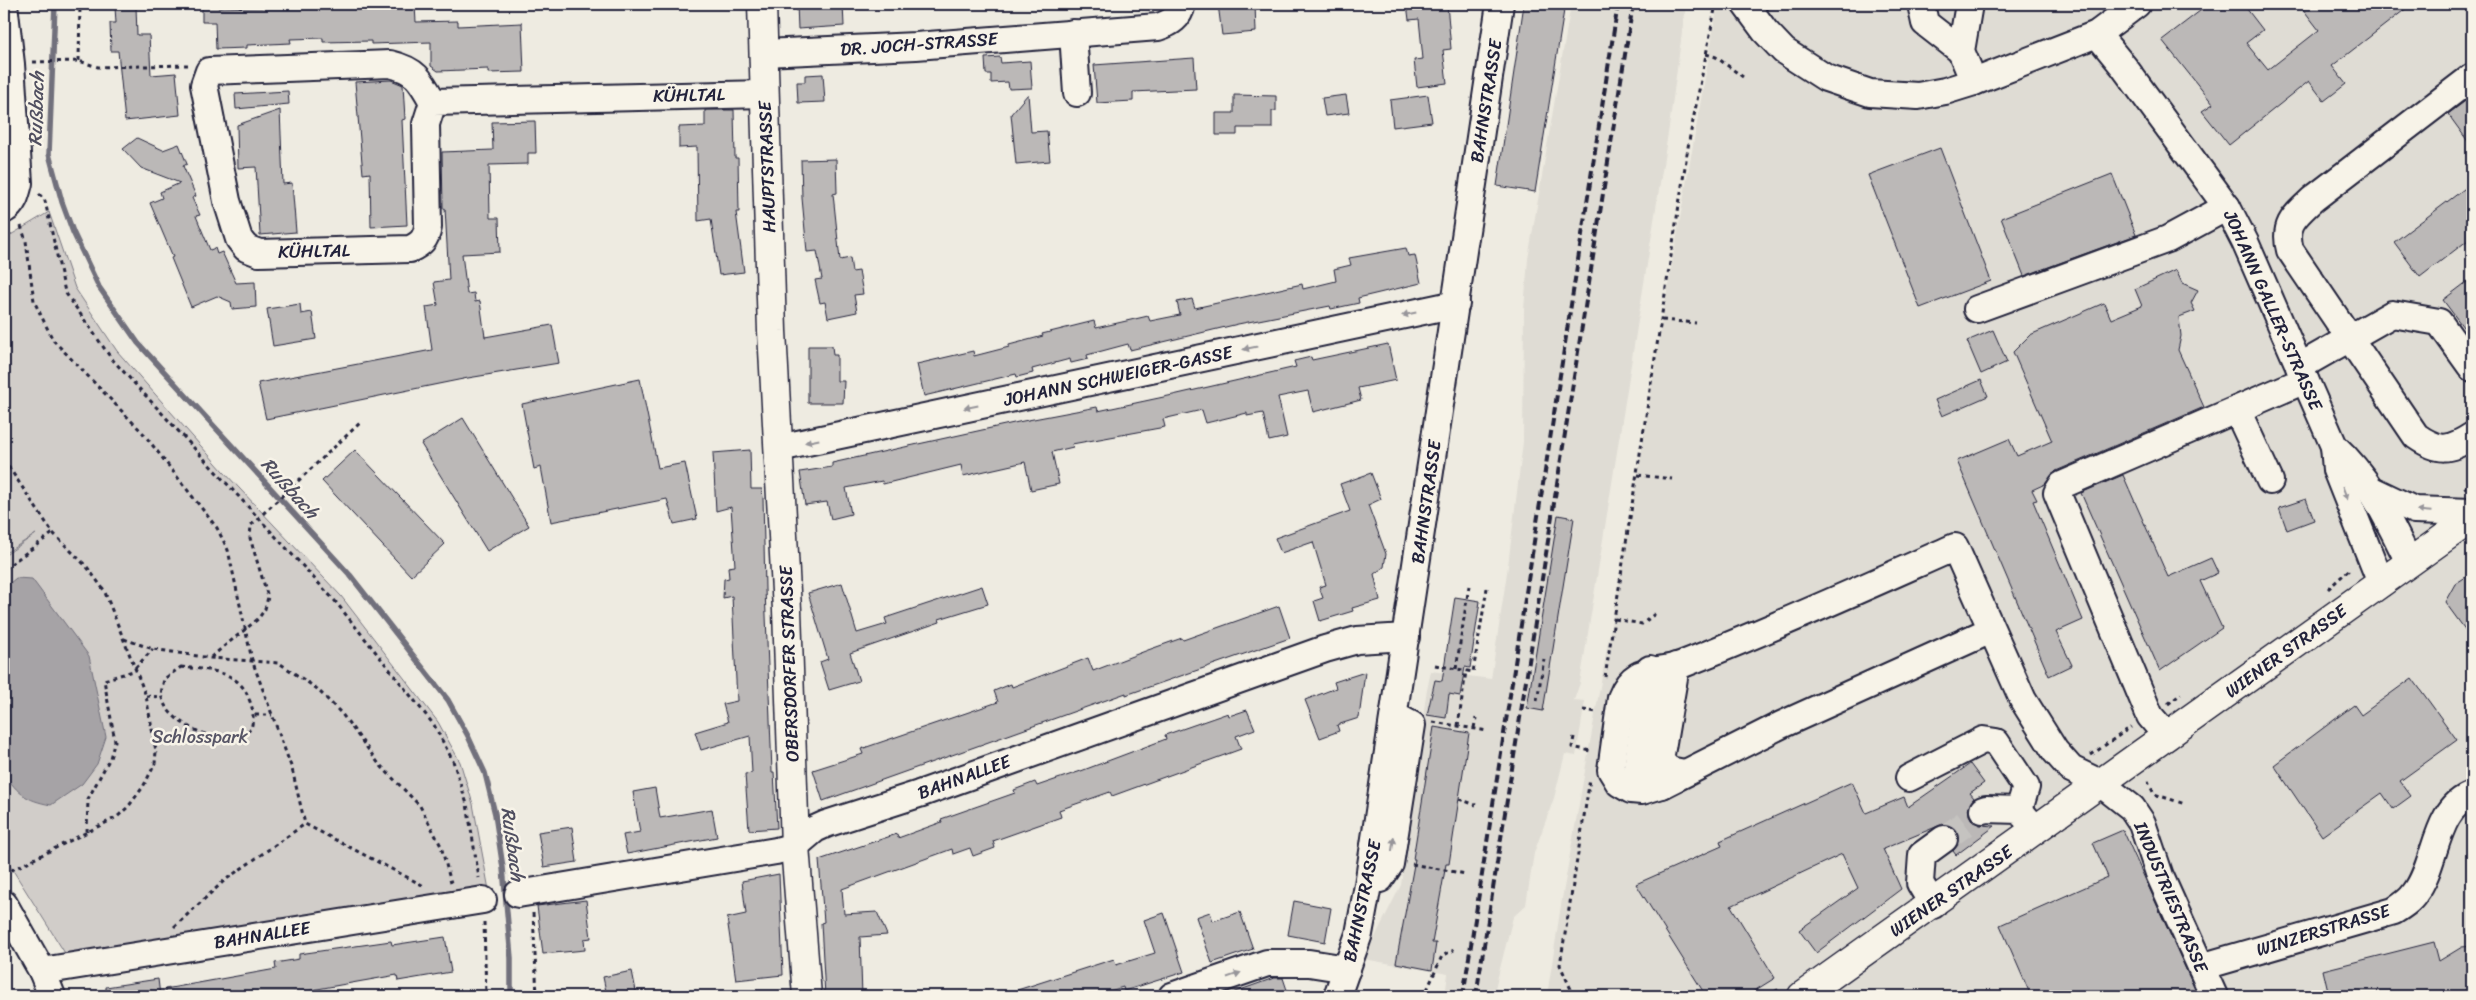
<svg xmlns="http://www.w3.org/2000/svg" width="2476" height="1000" viewBox="0 0 2476 1000" font-family="Sriracha,sans-serif">
  <style>
    .built { fill: #dfdcd4 }
    .green { fill: #d1cdc9; stroke: #7a7882 }
    .water { fill: #a6a3a6; stroke: #716f7b }
    .lines { fill: none; stroke-linecap: round; stroke-linejoin: round }
    .stream { stroke: #716f7b; stroke-width: 5.5 }
    .building { fill: #bbb8b7; stroke: #22223b }
    .minor-tunnel { stroke: #c5c3c0; stroke-width: 26; stroke-dasharray: 26 13; stroke-linecap: butt }
    .minor-casing { stroke: #22223b; stroke-width: 30 }
    .major-casing { stroke: #22223b; stroke-width: 31 }
    .path { stroke: #22223b; stroke-width: 3; stroke-dasharray: 4 4; stroke-linecap: butt }
    .minor { stroke: #f7f3e8; stroke-width: 26 }
    .major { stroke: #f7f3e8; stroke-width: 28 }
    .rail { stroke: #22223b; stroke-width: 4; stroke-dasharray: 8 4; stroke-linecap: butt }
    .oneway { fill: #97959a }
    .labels { text-anchor: middle; dominant-baseline: central; stroke-width: 5; stroke-linejoin: round; paint-order: stroke }
    .street-label { font-size: 18px; fill: #22223b; stroke: #f7f3e8 }
    .park-label { font-size: 18px; fill: #575566; stroke: #f7f3e8 }
    .water-label { font-size: 19px; font-style: italic; fill: #504f60; stroke: #f7f3e8 }
  </style>
  <rect width="100%" height="100%" fill="#eeebe1"/>
  <filter id="ink" filterUnits="userSpaceOnUse"><feTurbulence type="fractalNoise" baseFrequency=".02" numOctaves="2"/><feDisplacementMap in="SourceGraphic" scale="10" xChannelSelector="R" yChannelSelector="G"/><feConvolveMatrix kernelMatrix="1 2 1 2 8 2 1 2 1" color-interpolation-filters="sRGB"/></filter>
  <g filter="url(#ink)">
    <g class="built">
      <path d="M1571,4H1686L1669,127L1580,683L1574,700L1585,701L1576,756L1565,754L1554,798L1534,853L1526,905L1513,917L1493,996H1445L1448,974L1364,959L1401,885L1426,695L1431,671L1491,679L1508,566L1523,442L1524,309L1528,259Z"/>
      <path d="M1718,4H2472V996H1547L1562,899L1638,475L1662,320Z"/>
    </g>
    <path class="green" d="M49,212L75,288L117,351L223,471L341,596L438,722L460,762L473,804L489,890L68,958L4,856V556L36,534L4,554V239Z"/>
    <path class="water" d="M16,578L32,579L89,656L106,737L97,764L82,784L51,805C25,800 19,794 4,774V588Z"/>
    <g class="lines">
      <path class="stream" d="M55,4L49,154L62,202L73,232L99,287L138,343L350,575L448,700L468,736L485,773L495,814L503,868L511,958V996"/>
    </g>
    <g class="building">
      <path d="M202,4H218V8L265,7V4H349V8L415,6L416,22L458,21V26L522,23L524,72L488,73V69L438,71L431,66V42L371,44V41L323,42V38L290,39L291,43L247,45V48L216,49L215,22H202Z"/>
      <path d="M797,4H843L844,26L798,29Z"/>
      <path d="M1218,4H1255L1256,32L1222,35Z"/>
      <path d="M1407,4H1447L1451,49L1443,50L1447,83L1417,87L1414,60L1423,59L1419,19L1409,20Z"/>
      <path d="M1524,4H1565L1535,192L1497,186Z"/>
      <path d="M2209,4H2243L2263,30L2246,43L2268,70L2319,30L2299,4H2412L2332,66L2346,84L2324,101L2309,81L2229,145L2202,111L2213,104L2162,40Z"/>
      <path d="M115,7H136L137,35H149L151,75L176,73L180,115L125,121L118,51H111L110,23H116Z"/>
      <path d="M1000,57L1001,63L1030,61L1032,88L1009,89L1008,82L991,83V74H986L985,58Z"/>
      <path d="M1194,58L1196,89L1133,92V101L1097,103L1094,65Z"/>
      <path d="M823,74L825,102L798,103L797,82H805V75Z"/>
      <path d="M391,80L403,85L405,119L402,120L407,225L371,227L370,173L363,174L355,82Z"/>
      <path d="M288,91L289,104L236,109L235,94Z"/>
      <path d="M1028,94L1031,132L1047,131L1050,161L1016,164L1011,114Z"/>
      <path d="M1234,95L1276,96V111H1272V128H1237V135H1216V113H1234Z"/>
      <path d="M1346,95L1349,113L1325,116L1322,98Z"/>
      <path d="M1428,95L1432,122L1393,127L1390,100Z"/>
      <path d="M2472,96V147L2448,114Z"/>
      <path d="M280,110L283,184L292,183L296,232L260,235L256,167L238,168L237,125Z"/>
      <path d="M705,110H734L735,158H738L739,212H736L744,272L719,275L711,219L698,221L697,147L679,148V127L705,126Z"/>
      <path d="M535,121L536,153H528V164L489,165L490,218H499L500,252L462,254L467,294L474,293L475,302L480,301L485,337L552,325L559,363L468,378L266,419L258,383L432,350L426,307L438,305L434,282L449,280L445,208L443,209L442,152L493,150L492,122Z"/>
      <path d="M137,138L163,150L179,144L187,164L183,166L196,196L192,198L200,215L196,216L210,250L215,248L217,254L222,252L236,283L255,282L256,307L232,309L231,302L217,296L191,307L171,258L173,257L150,203L162,198L160,192L180,183L141,168L123,149Z"/>
      <path d="M1940,148L1991,281L1920,308L1868,175Z"/>
      <path d="M836,159L837,193L833,194L840,260L850,258L852,272L859,271L863,294L854,295L857,312L828,318L825,302L820,303L815,280L822,279L817,251L807,252L802,198L801,160Z"/>
      <path d="M2112,174L2136,235L2024,276L2001,218Z"/>
      <path d="M2472,183V237L2420,277L2394,242Z"/>
      <path d="M1406,248L1408,256L1415,255L1421,283L1358,298L1359,303L1331,309L1330,306L1238,324L1130,350L1128,344L1087,355L1088,359L1071,363L1070,359L1032,369L1033,373L1017,377L1016,374L924,396L917,364L973,351L974,356L1009,347V345L1043,336L1042,334L1094,321L1096,328L1148,316L1150,321L1180,315L1177,302L1192,299L1195,308L1302,284L1303,289L1336,281L1334,269L1351,265L1349,258Z"/>
      <path d="M2176,270L2182,283L2198,290L2191,303L2195,311L2179,317L2181,336L2178,350L2204,407L2056,471L2045,484L2032,490L2037,500L2033,501L2083,620L2056,632L2072,665L2049,676L1957,461L2009,439L2017,456L2052,441L2013,352L2030,335L2104,303L2111,319L2142,306L2135,289Z"/>
      <path d="M2472,278V339L2443,300Z"/>
      <path d="M300,304L301,314L312,312L316,339L273,346L267,309Z"/>
      <path d="M1993,330L2007,362L1981,374L1967,341Z"/>
      <path d="M1388,344L1396,380L1358,388L1361,400L1313,412L1308,391L1278,397L1287,437L1269,441L1263,413L1247,416V413L1206,423L1202,410L1163,419L1165,427L1072,444L1073,447L1052,452L1059,484L1031,490L1025,462L963,476L961,465L883,484L882,481L846,488L851,514L831,519L827,502L805,505L800,472L832,467V463L1023,421L1097,407L1098,411L1173,395L1296,367L1294,361L1311,357L1312,360Z"/>
      <path d="M808,346H832L833,355H837V381H844L843,403H808Z"/>
      <path d="M640,379L658,468L685,463L697,519L674,524L667,499L551,522L541,467L534,469L522,404Z"/>
      <path d="M1981,380L1988,396L1942,416L1935,400Z"/>
      <path d="M463,418L529,526L487,551L421,444Z"/>
      <path d="M355,450L445,544L411,576L322,481Z"/>
      <path d="M750,450L751,489H762L763,498L765,589L772,772H774L777,828L749,830L745,774L752,773L750,736L701,750L695,732L728,722L723,704L737,701L732,596L723,598L724,579L729,578L728,567L735,566L731,507L716,511L713,453Z"/>
      <path d="M1371,473L1381,499L1368,505L1386,554L1384,567L1374,574L1380,600L1352,608L1353,611L1320,621L1314,601L1323,598L1319,587L1326,585L1313,542L1281,553L1275,538L1350,511L1340,484Z"/>
      <path d="M2123,475L2168,577L2211,558L2218,573L2200,581L2222,628L2160,671L2081,493Z"/>
      <path d="M2306,499L2314,520L2287,530L2279,508Z"/>
      <path d="M1558,515L1574,518L1543,711L1527,708Z"/>
      <path d="M2472,573V639L2445,602L2455,584Z"/>
      <path d="M842,583L857,633L887,624L885,618L982,586L988,604L939,619L940,622L850,653L859,681L829,690L820,662L828,659L808,593Z"/>
      <path d="M1455,597L1480,601L1470,668L1465,667L1460,696L1449,694L1446,718L1427,715L1435,680L1442,681Z"/>
      <path d="M1279,606L1290,638L1126,695V693L823,801L813,770L863,754L861,749L998,702L994,691L1011,684L1012,687L1088,658L1093,671L1148,650L1182,638L1183,640Z"/>
      <path d="M1365,672L1359,718L1337,725L1339,731L1320,738L1305,700L1336,688L1334,682Z"/>
      <path d="M2412,678L2457,740L2400,781L2411,796L2393,809L2382,793L2322,836L2274,765L2354,705L2361,715Z"/>
      <path d="M1247,710L1255,729L1236,736L1241,749L1112,796L1110,792L1059,810L1061,817L993,841L995,848L973,856L970,848L953,854L952,849L842,889L844,914L877,912L887,935L860,937L862,996H825L821,923L824,922L819,860L897,834L898,838L942,822L941,819L1015,793L1014,790L1035,782L1037,786L1081,771L1166,739L1165,735L1228,713L1229,716Z"/>
      <path d="M1434,727L1469,733L1449,864H1446L1432,943H1436L1432,970L1396,963L1415,859H1413Z"/>
      <path d="M1970,764L1984,783L1970,793L1974,798L1968,807L1969,815L1973,822L1980,825L1995,826L1956,855L1953,851L1958,845L1959,837L1956,831L1951,826L1943,824L1883,849L1901,889L1816,953L1799,930L1858,888L1842,854L1731,906L1775,978L1746,996H1706L1636,884L1722,846L1720,841L1852,782L1866,813L1904,797L1908,807Z"/>
      <path d="M655,788L660,818L712,809L717,837L627,854L623,835L640,832L633,792Z"/>
      <path d="M572,827L577,862L544,867L538,832Z"/>
      <path d="M2123,830L2198,996H2031L2000,925L2108,877L2093,843Z"/>
      <path d="M779,874L783,975L736,980L727,918L746,914L742,881Z"/>
      <path d="M586,900L591,938L584,939L585,950L543,954L537,906Z"/>
      <path d="M1294,901L1331,908L1325,942L1288,935Z"/>
      <path d="M1210,912L1213,921L1240,912L1253,949L1212,963L1196,917Z"/>
      <path d="M1164,913L1184,972L1124,991L1123,987L1093,996H1009L1008,993L1114,959L1116,965L1155,953L1144,920Z"/>
      <path d="M445,937L451,972L398,981L397,975L289,994L290,996H165V989L276,969L275,963L299,959V954L391,941L392,945Z"/>
      <path d="M2434,942L2439,961L2462,947L2472,946V996H2329L2323,970Z"/>
      <path d="M632,971L637,996H607L603,977Z"/>
      <path d="M1274,978H1283L1289,996H1229V994Z"/>
      <path d="M158,979L160,996H106V987Z"/>
    </g>
    <g class="lines">
      <path class="minor-tunnel" d="M1944,839L1983,810"/>
      <g class="minor-casing">
        <g id="minor">
          <path d="M4,4L11,64L19,183C16,195 14,204 4,210"/>
          <path d="M1745,4L1765,31L1784,51L1826,78L1870,93L1918,96L1945,91L1974,82L2097,34L2137,4"/>
          <path d="M1921,4L1925,23L1961,51"/>
          <path d="M1969,4L1961,51L1974,82"/>
          <path d="M1073,33L1077,93"/>
          <path d="M2097,34L2124,67L2227,207L2245,242L2334,446L2336,470L2381,583"/>
          <path d="M764,53L916,46L1158,27C1171,23 1179,18 1182,4"/>
          <path d="M2472,77L2313,199C2295,216 2283,224 2290,250L2416,436C2439,452 2449,451 2472,436"/>
          <path d="M433,102L426,124L428,227C426,239 421,244 410,249L259,253L246,248L239,239L227,201L204,85L209,71L390,64C416,70 421,80 433,102L765,94"/>
          <path d="M1977,309L2168,239L2227,207"/>
          <path d="M2299,367L2392,314L2439,322L2472,368"/>
          <path d="M2237,410L2270,481"/>
          <path d="M2334,446C2371,480 2387,518 2409,562"/>
          <path d="M779,448L1456,304"/>
          <path d="M2372,490L2414,510L2472,512"/>
          <path d="M1991,630L1781,725L1662,785L1642,791L1631,790L1619,783L1611,770L1621,698C1634,664 1656,675 1683,664C1775,628 1865,587 1955,547L2023,700L2055,751L2071,769L2100,783L2132,808L2142,823L2160,876L2214,996"/>
          <path d="M1676,666L1660,760L1669,770L1684,773"/>
          <path d="M1650,669L1637,769L1648,782L1662,785"/>
          <path d="M2167,736L2150,716L2057,493L2062,485L2305,380"/>
          <path d="M1909,778L1983,740L1996,742L2026,787L2019,810"/>
          <path d="M1983,810L1986,809L2019,810L2031,824"/>
          <path d="M1380,879L1390,864L1412,725L1395,716"/>
          <path d="M518,894L776,851L795,846L815,829L826,824L919,794L1325,649L1357,640L1406,637"/>
          <path d="M4,904L42,971L52,996"/>
          <path d="M1933,905L1920,883L1922,855L1944,839"/>
          <path d="M2201,967L2394,911C2402,906 2410,901 2415,893C2437,865 2434,808 2472,795"/>
          <path d="M42,971L483,900"/>
          <path d="M1172,996L1267,963H1309L1347,969"/>
          <path d="M1337,996L1359,934L1368,885L1500,4"/>
        </g>
      </g>
      <g class="major-casing">
        <g id="major">
          <path d="M762,4L772,331L787,610L795,846L807,996"/>
          <path d="M1802,996L2472,518"/>
        </g>
      </g>
      <g class="path">
        <path d="M1706,54L1716,57L1743,77"/>
        <path d="M79,61L80,4"/>
        <path d="M33,62L79,61L98,67L188,65"/>
        <path d="M39,194L45,201L65,292L111,358L335,601L434,725L453,761L467,804L479,878"/>
        <path d="M21,226L26,241L34,301L53,340L143,433L217,528L228,550L252,660L292,769L305,824L424,886"/>
        <path d="M1662,320L1696,323"/>
        <path d="M4,460L53,533L87,567L104,590L146,696L156,751L155,764L143,787L128,807L117,817L4,874"/>
        <path d="M1638,475L1672,479"/>
        <path d="M2464,489L2472,484"/>
        <path d="M4,569L53,533"/>
        <path d="M2328,589L2351,568"/>
        <path d="M1615,619L1642,624L1656,613"/>
        <path d="M124,639L153,649L210,658L279,663L316,688L342,714L379,764L420,806L441,846L451,883"/>
        <path d="M211,657L258,619L265,609L268,597L250,538L251,525L360,423"/>
        <path d="M1435,665L1473,672L1487,588"/>
        <path d="M181,667C209,670 239,670 249,699C254,711 254,717 251,729C246,732 240,738 234,739C211,741 168,722 162,698C160,693 163,685 164,679Z"/>
        <path d="M135,668L153,649"/>
        <path d="M1456,669L1469,586"/>
        <path d="M1605,677L1689,141L1716,4"/>
        <path d="M146,696L161,697"/>
        <path d="M1537,701L1544,659"/>
        <path d="M2168,704L2181,694"/>
        <path d="M1583,710L1597,712"/>
        <path d="M255,715H272"/>
        <path d="M1433,722L1488,731"/>
        <path d="M1458,726L1466,671"/>
        <path d="M1474,728L1476,718"/>
        <path d="M1574,737L1572,747L1591,751"/>
        <path d="M2091,755L2131,727"/>
        <path d="M2148,781L2154,794L2185,804"/>
        <path d="M1459,799L1476,805"/>
        <path d="M87,832L88,799L110,758L115,741L104,680L136,670"/>
        <path d="M1412,864L1466,874"/>
        <path d="M533,913L537,996"/>
        <path d="M484,922L486,996"/>
        <path d="M174,927L225,880L305,824"/>
        <path d="M1427,990L1442,956L1454,950"/>
        <path d="M1574,996L1560,965L1590,779"/>
        <path d="M1768,996L1781,988"/>
      </g>
      <use href="#minor" class="minor"/>
      <use href="#major" class="major"/>
      <g class="rail">
        <path d="M1463,996L1618,4"/>
        <path d="M1476,996L1633,4"/>
      </g>
    </g>
    <defs><path id="oneway-solid" d="M-6-.8H1V-3.2L6.5 0L1 3.2V.8H-6Z" transform="scale(1.25)"/></defs>
    <g class="oneway">
      <use href="#oneway-solid" transform="translate(1409 314) rotate(168)"/>
      <use href="#oneway-solid" transform="translate(1250 348) rotate(168)"/>
      <use href="#oneway-solid" transform="translate(971 407) rotate(168)"/>
      <use href="#oneway-solid" transform="translate(812 441) rotate(168)"/>
      <use href="#oneway-solid" transform="translate(2345 493) rotate(69)"/>
      <use href="#oneway-solid" transform="translate(2424 511) rotate(-175)"/>
      <use href="#oneway-solid" transform="translate(1393 844) rotate(-81)"/>
      <use href="#oneway-solid" transform="translate(1234 975) rotate(-19)"/>
    </g>
  </g>
  <g class="labels">
    <g class="street-label">
      <text transform="translate(919 44) rotate(-4)">DR. JOCH-STRASSE</text>
      <text transform="translate(689 95) rotate(-1)">KÜHLTAL</text>
      <text transform="translate(1486 101) rotate(-81)">BAHNSTRASSE</text>
      <text transform="translate(767 167) rotate(-92)">HAUPTSTRASSE</text>
      <text transform="translate(314 251) rotate(-1)">KÜHLTAL</text>
      <text transform="translate(2273 310) rotate(66)">JOHANN GALLER-STRASSE</text>
      <text transform="translate(1118 376) rotate(-12)">JOHANN SCHWEIGER-GASSE</text>
      <text transform="translate(1426 502) rotate(-82)">BAHNSTRASSE</text>
      <text transform="translate(2286 651) rotate(-36)">WIENER STRASSE</text>
      <text transform="translate(789 664) rotate(-92)">OBERSDORFER STRASSE</text>
      <text transform="translate(964 777) rotate(-20)">BAHNALLEE</text>
      <text transform="translate(1951 891) rotate(-35)">WIENER STRASSE</text>
      <text transform="translate(2171 897) rotate(67)">INDUSTRIESTRASSE</text>
      <text transform="translate(1362 901) rotate(-78)">BAHNSTRASSE</text>
      <text transform="translate(2323 930) rotate(-17)">WINZERSTRASSE</text>
      <text transform="translate(262 935) rotate(-9)">BAHNALLEE</text>
    </g>
    <g class="park-label">
      <text x="200" y="737">Schlosspark</text>
    </g>
    <g class="water-label">
      <text transform="translate(36 109) rotate(-88)">Rußbach</text>
      <text transform="translate(290 488) rotate(48)">Rußbach</text>
      <text transform="translate(513 844) rotate(82)">Rußbach</text>
    </g>
  </g>
  <rect width="2476" height="1000" fill="none" stroke="#f7f3e8" stroke-width="20"/>
  <rect x="10" y="10" width="2456" height="980" fill="none" stroke="#22223b" stroke-width="2" filter="url(#ink)"/>
</svg>
